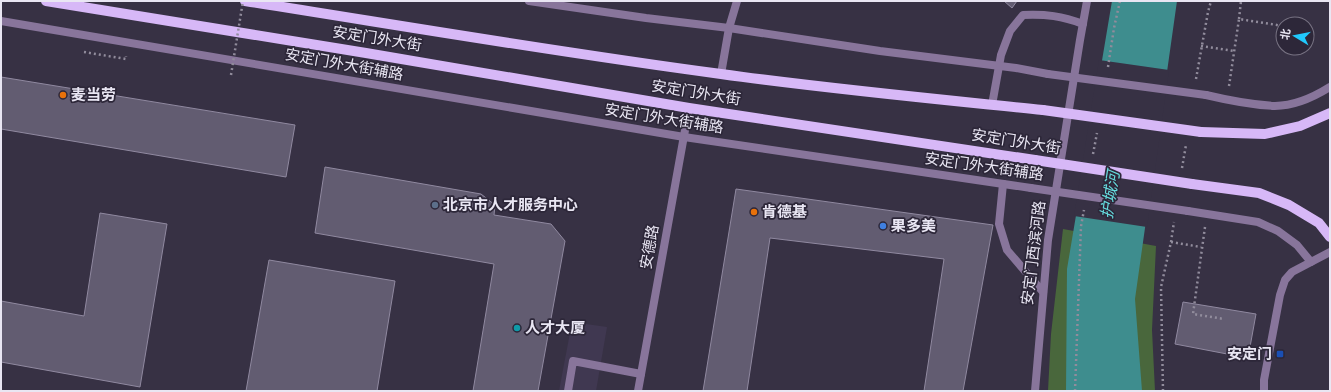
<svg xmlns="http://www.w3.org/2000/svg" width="1331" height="392" viewBox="0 0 1331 392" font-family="'Sofia Sans Condensed','Noto Sans SC',sans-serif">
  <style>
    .built { fill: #403851 }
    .green { fill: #49673c }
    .water { fill: #3e8d8e }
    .pier { fill: #373144 }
    .building { fill: #625c71; stroke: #9089a0 }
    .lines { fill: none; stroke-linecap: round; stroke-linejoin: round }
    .path { stroke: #918c9c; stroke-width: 2.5; stroke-dasharray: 2 3; stroke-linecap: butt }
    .service { stroke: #88759b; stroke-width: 8 }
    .minor { stroke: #88759b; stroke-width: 8 }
    .tertiary { stroke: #88759b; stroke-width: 8 }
    .primary { stroke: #d7b8f7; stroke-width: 10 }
    .path-bridge { stroke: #918c9c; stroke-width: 2.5; stroke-dasharray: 2 3; stroke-linecap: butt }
    .tertiary-bridge { stroke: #88759b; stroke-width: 8 }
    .primary-bridge { stroke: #d7b8f7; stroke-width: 10 }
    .food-dot { fill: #e8710a; stroke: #2d2739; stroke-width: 1.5 }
    .service-dot { fill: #5c6f8a; stroke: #2d2739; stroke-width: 1.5 }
    .shop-dot { fill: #3f7fe0; stroke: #2d2739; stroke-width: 1.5 }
    .culture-dot { fill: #0f9aa8; stroke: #2d2739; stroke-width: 1.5 }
    .transit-dot { fill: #1a4fb4; stroke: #2d2739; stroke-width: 1.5 }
    .labels { text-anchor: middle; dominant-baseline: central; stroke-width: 3.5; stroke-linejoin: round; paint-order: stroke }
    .street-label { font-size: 15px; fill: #e9e6f3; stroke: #2d2739 }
    .poi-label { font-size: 15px; font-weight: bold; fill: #e9e6f3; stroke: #2d2739; text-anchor: start }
    .water-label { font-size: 16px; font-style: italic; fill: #66dddf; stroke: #2d2739 }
  </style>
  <rect width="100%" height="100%" fill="#373144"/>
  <path class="built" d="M572,322L607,327L596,391H559Z"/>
  <path class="green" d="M1063,229L1156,246L1152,330L1155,391H1048L1051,334Z"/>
  <path class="water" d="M1112,1H1177L1135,299L1142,391H1066L1067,269Z"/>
  <path class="pier" d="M1099,60L1169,70L1147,227L1074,216Z"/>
  <g class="building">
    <path d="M1004,1H1017L1012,8Z"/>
    <path d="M1,77L295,125L286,177L1,129Z"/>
    <path d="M325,167L481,194L495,205L494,215L551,224L565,241L538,391H473L494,264L315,233Z"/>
    <path d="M736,189L993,225L963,391H924L944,259L770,238L747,391H703Z"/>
    <path d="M100,213L167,224L140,387L1,362V301L84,316Z"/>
    <path d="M269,260L395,281L377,391H246Z"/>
    <path d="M1183,302L1256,314L1248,358L1175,344Z"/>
  </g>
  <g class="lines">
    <g class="path">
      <path d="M1239,19L1241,1"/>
      <path d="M1201,46L1234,51"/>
      <path d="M84,52L126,59V56"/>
      <path d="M1108,67L1114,28L1120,1"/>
      <path d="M1196,79L1208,12L1211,1"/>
      <path d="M1229,86L1239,19L1283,26"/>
      <path d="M1093,154L1097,133"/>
      <path d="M1182,168L1186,145"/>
      <path d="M1205,227L1193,314L1224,319"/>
      <path d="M1171,242L1201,247"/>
      <path d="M1075,391L1081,226L1084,210"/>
      <path d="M1163,391L1161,287L1171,242L1174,222"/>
    </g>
    <g class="service">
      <path d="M568,391L573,361L641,374"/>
      <path d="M1264,391V380L1280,295L1285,280L1292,272L1311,262"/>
    </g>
    <g class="minor">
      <path d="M721,74L729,28L737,1"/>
      <path d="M992,105L1001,55L1010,31L1023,15C1046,14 1062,16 1083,24"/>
      <path d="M1003,184L999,224L1007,250L1043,292"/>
    </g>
    <g class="tertiary">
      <path d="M529,1L646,18L729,28L880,51L1016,68L1048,74"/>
      <path d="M1,21L684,137L1031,188"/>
      <path d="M1206,95C1227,100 1254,105 1275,106C1294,106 1314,97 1330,87"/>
      <path d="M1188,211L1258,222L1278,231L1297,245L1311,262L1330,252"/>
      <path d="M638,391L689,108"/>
      <path d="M1035,391L1048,240L1080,40L1087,1"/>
    </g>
    <g class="primary">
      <path d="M46,1L366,53L689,108L1035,160"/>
      <path d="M245,1C404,26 562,53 721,74C829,89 936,99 1043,110"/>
      <path d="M1201,132L1265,134L1300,126L1330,113"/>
      <path d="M1192,184L1259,193L1289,205L1319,223L1330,237"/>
    </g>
    <path class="path-bridge" d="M231,75L243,1"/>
    <g class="tertiary-bridge">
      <path d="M1048,74L1206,95"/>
      <path d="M1031,188L1188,211"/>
    </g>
    <g class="primary-bridge">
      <path d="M1043,110L1201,132"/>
      <path d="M1035,160L1192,184"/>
    </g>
  </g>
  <g class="food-dot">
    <circle cx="63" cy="95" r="4"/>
    <circle cx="754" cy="212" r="4"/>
  </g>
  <circle class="service-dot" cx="435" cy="205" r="4"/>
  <circle class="shop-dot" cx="883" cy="226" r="4"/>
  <circle class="culture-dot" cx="517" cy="328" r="4"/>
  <rect class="transit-dot" x="1276" y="350" width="8" height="8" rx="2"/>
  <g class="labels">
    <g class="street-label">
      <text transform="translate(377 39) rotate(9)">安定门外大街</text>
      <text transform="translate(344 65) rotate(10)">安定门外大街辅路</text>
      <text transform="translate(696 93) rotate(9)">安定门外大街</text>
      <text transform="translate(664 119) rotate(9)">安定门外大街辅路</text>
      <text transform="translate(1016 142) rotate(9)">安定门外大街</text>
      <text transform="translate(984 167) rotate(8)">安定门外大街辅路</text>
      <text transform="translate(650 247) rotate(-80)">安德路</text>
      <text transform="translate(1034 253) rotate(-83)">安定门西滨河路</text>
    </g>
    <g class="poi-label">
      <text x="71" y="95">麦当劳</text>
      <text x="443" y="205">北京市人才服务中心</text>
      <text x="762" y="212">肯德基</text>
      <text x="891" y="226">果多美</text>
      <text x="525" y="328">人才大厦</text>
      <text x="1272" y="354" text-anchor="end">安定门</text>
    </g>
    <g class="water-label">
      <text transform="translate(1111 195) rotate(-81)">护城河</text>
    </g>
  </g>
  <rect width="1331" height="392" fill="none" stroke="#e9e6f3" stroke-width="4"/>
  <g transform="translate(1295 36) rotate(280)"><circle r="19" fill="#2d2739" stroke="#787383"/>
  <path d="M0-3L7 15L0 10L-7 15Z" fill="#21c9fd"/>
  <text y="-6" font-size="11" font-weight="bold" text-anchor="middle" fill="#e9e6f3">北</text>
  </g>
</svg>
